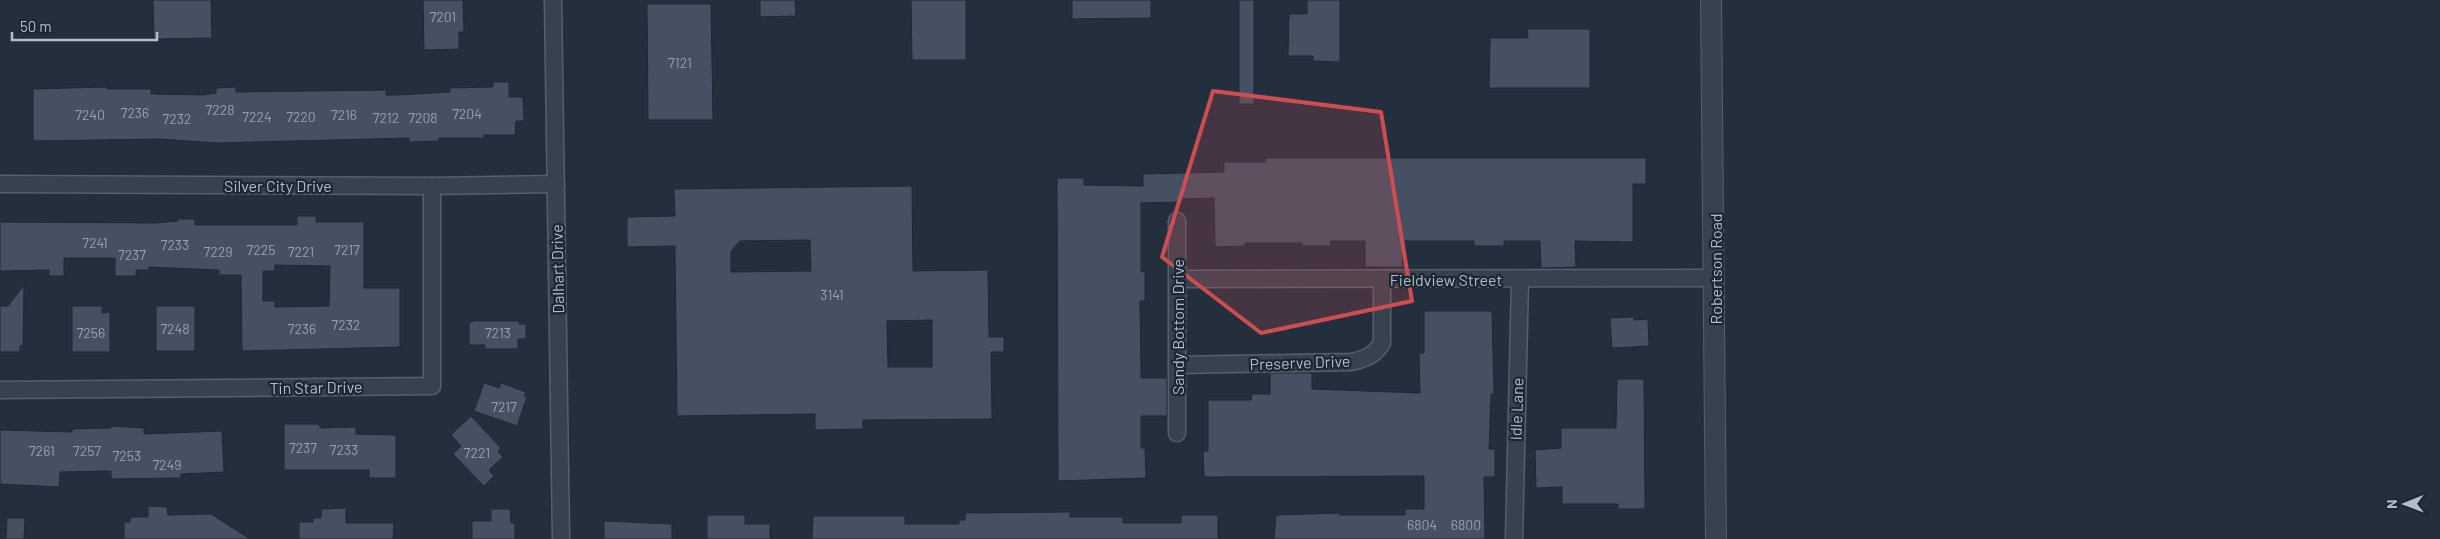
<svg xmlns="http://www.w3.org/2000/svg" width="2440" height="539" viewBox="0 0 2440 539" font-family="Barlow,sans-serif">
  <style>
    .building { fill: #455162; stroke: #1f2835; fill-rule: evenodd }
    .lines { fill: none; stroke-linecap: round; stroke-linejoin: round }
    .minor-casing { stroke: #565f6c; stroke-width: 19 }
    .tertiary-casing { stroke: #565f6c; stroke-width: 22 }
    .minor { stroke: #38414e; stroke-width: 16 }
    .tertiary { stroke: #38414e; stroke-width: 20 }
    .marked { fill: #ce4d50; fill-opacity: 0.2; stroke: #ce4d50; stroke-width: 4; stroke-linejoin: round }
    .labels { text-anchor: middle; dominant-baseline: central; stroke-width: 4.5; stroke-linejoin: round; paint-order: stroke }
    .number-label { font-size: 14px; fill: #98a1af }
    .street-label { font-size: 16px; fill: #b4bcc9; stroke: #1d2633 }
  </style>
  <rect width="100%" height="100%" fill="#242f3e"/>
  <g class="building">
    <path d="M153,0H211L212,38L154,39Z"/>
    <path d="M423,0H463L464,32H459V49L424,50Z"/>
    <path d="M760,0H795L796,16L760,17Z"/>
    <path d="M911,0H966V60H912Z"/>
    <path d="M1072,0H1151V18L1072,19Z"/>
    <rect x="1239" y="0" width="15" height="104"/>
    <path d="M1307,0H1340V62L1313,61V56H1288L1289,14H1307Z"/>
    <path d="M647,4H711L713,120H648Z"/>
    <path d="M1527,29H1590V88H1489L1490,38H1528Z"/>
    <path d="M493,82H509V97H523L524,121H516L515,135H484V138H439V141L409,142V138L217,143L159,139L33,141V89L107,87V89H151V94L203,95L216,93V88L236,87V92L386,90V95H398L450,92V88L493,87Z"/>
    <path d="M1265,158H1646V184H1633V242L1575,241L1576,267L1541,268L1540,241H1504V246H1474V241H1402L1403,267H1365V241H1330L1331,246H1302V243H1245V246L1215,247L1214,198L1178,199V202L1141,203V272L1145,271V301H1140L1141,378H1167V416H1141V448H1145L1146,478L1058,481L1057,178H1084V185L1143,186V174L1224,172V162H1265Z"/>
    <path d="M912,186L913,271L988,270L989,337H1004V352H991L992,419L863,420V429L815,430V414L677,416L675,246L627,247V217L675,216L674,189ZM810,240L811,271L731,272V251L740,241ZM932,320V367H888L887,321Z"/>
    <path d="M297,216H316V222H364V288H400V347L242,351L241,275H219V270L149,267V270H136V276H115V258H64V276H49V270L0,271V222L156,223L178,221V219H195V225H297ZM275,265L330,266L329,306L275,307V301H263V271H275Z"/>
    <path d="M24,285L23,346H20V352H0V306H8Z"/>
    <path d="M72,306H102V313L110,312V352H72Z"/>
    <rect x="156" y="306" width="39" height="45"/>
    <path d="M1424,311H1492L1494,394H1491L1489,449H1495V477H1484L1485,539H1274L1276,515L1339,513V515H1405V509H1424V476L1204,477L1203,451H1208V400H1251L1252,394H1270V373H1312V389L1420,393L1419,353H1424Z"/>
    <path d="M1634,317V320L1648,319L1649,346L1612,348L1610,318Z"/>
    <path d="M473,321H519V324H526V339H518V349H485V345H469V323Z"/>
    <path d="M1617,379H1644L1645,509H1618V504H1562V487L1536,488L1535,450L1561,448V428H1616Z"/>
    <path d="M484,383L499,388L501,383L526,392L524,396L527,397L517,426L474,411Z"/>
    <path d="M471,416L501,448L498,451L503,457L489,470L494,476L484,486L453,454L461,446L451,435Z"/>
    <path d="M284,424H318L321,428L356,427V434L396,435V478H369V470H284Z"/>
    <path d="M111,426L144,428V434L222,431L224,472L181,474V478L111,479V471L60,472L59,487L0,484V430L72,432V429L111,428Z"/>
    <path d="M148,506L167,507L168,515L211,514L250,539H124V522H130V517H148Z"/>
    <path d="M346,508V523H394L393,539H299V522H313V518H321V509Z"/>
    <path d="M491,509H510L511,523H515V539H472V521H491Z"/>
    <path d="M1070,512V517H1123V523H1181V515H1218V539H812L813,516H905V524H959V520H965V513Z"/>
    <path d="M707,515H745V524H770V539H707Z"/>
    <path d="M7,518H25L24,539H6Z"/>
    <path d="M604,521L672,524V539H604Z"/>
  </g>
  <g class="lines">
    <g class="minor-casing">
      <g id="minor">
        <path d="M553,0L561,539"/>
        <path d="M0,184L432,186L556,184"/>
        <path d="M1177,221V433"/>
        <path d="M1177,279L1715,278"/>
        <path d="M1177,365L1351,362C1365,359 1374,356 1382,343V279"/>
        <path d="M0,390L432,386V186"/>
        <path d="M1514,539L1520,279"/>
      </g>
    </g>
    <g class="tertiary-casing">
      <path id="tertiary" d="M1711,0L1716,539"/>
    </g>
    <use href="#minor" class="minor"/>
    <use href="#tertiary" class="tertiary"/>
  </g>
  <path class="marked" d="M1213,91L1381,112L1412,301L1261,333L1162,257Z"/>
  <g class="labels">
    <g class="number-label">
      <text x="443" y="16">7201</text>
      <text x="680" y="62">7121</text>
      <text x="220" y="109">7228</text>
      <text x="135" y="112">7236</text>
      <text x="467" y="113">7204</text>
      <text x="90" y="114">7240</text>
      <text x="344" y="114">7216</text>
      <text x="257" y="116">7224</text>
      <text x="301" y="116">7220</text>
      <text x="386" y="117">7212</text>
      <text x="423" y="117">7208</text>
      <text x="177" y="118">7232</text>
      <text x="95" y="242">7241</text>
      <text x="175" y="244">7233</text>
      <text x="261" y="249">7225</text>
      <text x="347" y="249">7217</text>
      <text x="218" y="251">7229</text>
      <text x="301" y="251">7221</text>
      <text x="132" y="254">7237</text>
      <text x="832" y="294">3141</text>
      <text x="346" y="324">7232</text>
      <text x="175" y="328">7248</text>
      <text x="302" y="328">7236</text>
      <text x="91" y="332">7256</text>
      <text x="498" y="332">7213</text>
      <text x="504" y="406">7217</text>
      <text x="303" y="447">7237</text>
      <text x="344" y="449">7233</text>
      <text x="42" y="450">7261</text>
      <text x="87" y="450">7257</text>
      <text x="477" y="452">7221</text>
      <text x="127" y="455">7253</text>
      <text x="167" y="464">7249</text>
      <text x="1422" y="524">6804</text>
      <text x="1466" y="524">6800</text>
    </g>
    <g class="street-label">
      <text x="278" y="185">Silver City Drive</text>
      <text transform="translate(557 269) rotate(-91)">Dalhart Drive</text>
      <text transform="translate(1715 269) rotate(-90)">Robertson Road</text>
      <text x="1446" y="279">Fieldview Street</text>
      <text transform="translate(1177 327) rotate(-90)">Sandy Bottom Drive</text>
      <text transform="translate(1300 362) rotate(-2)">Preserve Drive</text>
      <text transform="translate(316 387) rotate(-1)">Tin Star Drive</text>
      <text transform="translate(1516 409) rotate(-88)">Idle Lane</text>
    </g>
  </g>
  <g transform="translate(2405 504) rotate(269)" stroke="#1d2633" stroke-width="4" paint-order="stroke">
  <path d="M0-4L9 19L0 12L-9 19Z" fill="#b4bcc9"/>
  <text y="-8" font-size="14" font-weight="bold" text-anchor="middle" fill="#b4bcc9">N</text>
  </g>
  <path d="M12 32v8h145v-8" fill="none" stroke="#b4bcc9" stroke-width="2.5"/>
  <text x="20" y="32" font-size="15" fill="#b4bcc9" stroke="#1d2633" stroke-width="4" paint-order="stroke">50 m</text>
</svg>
